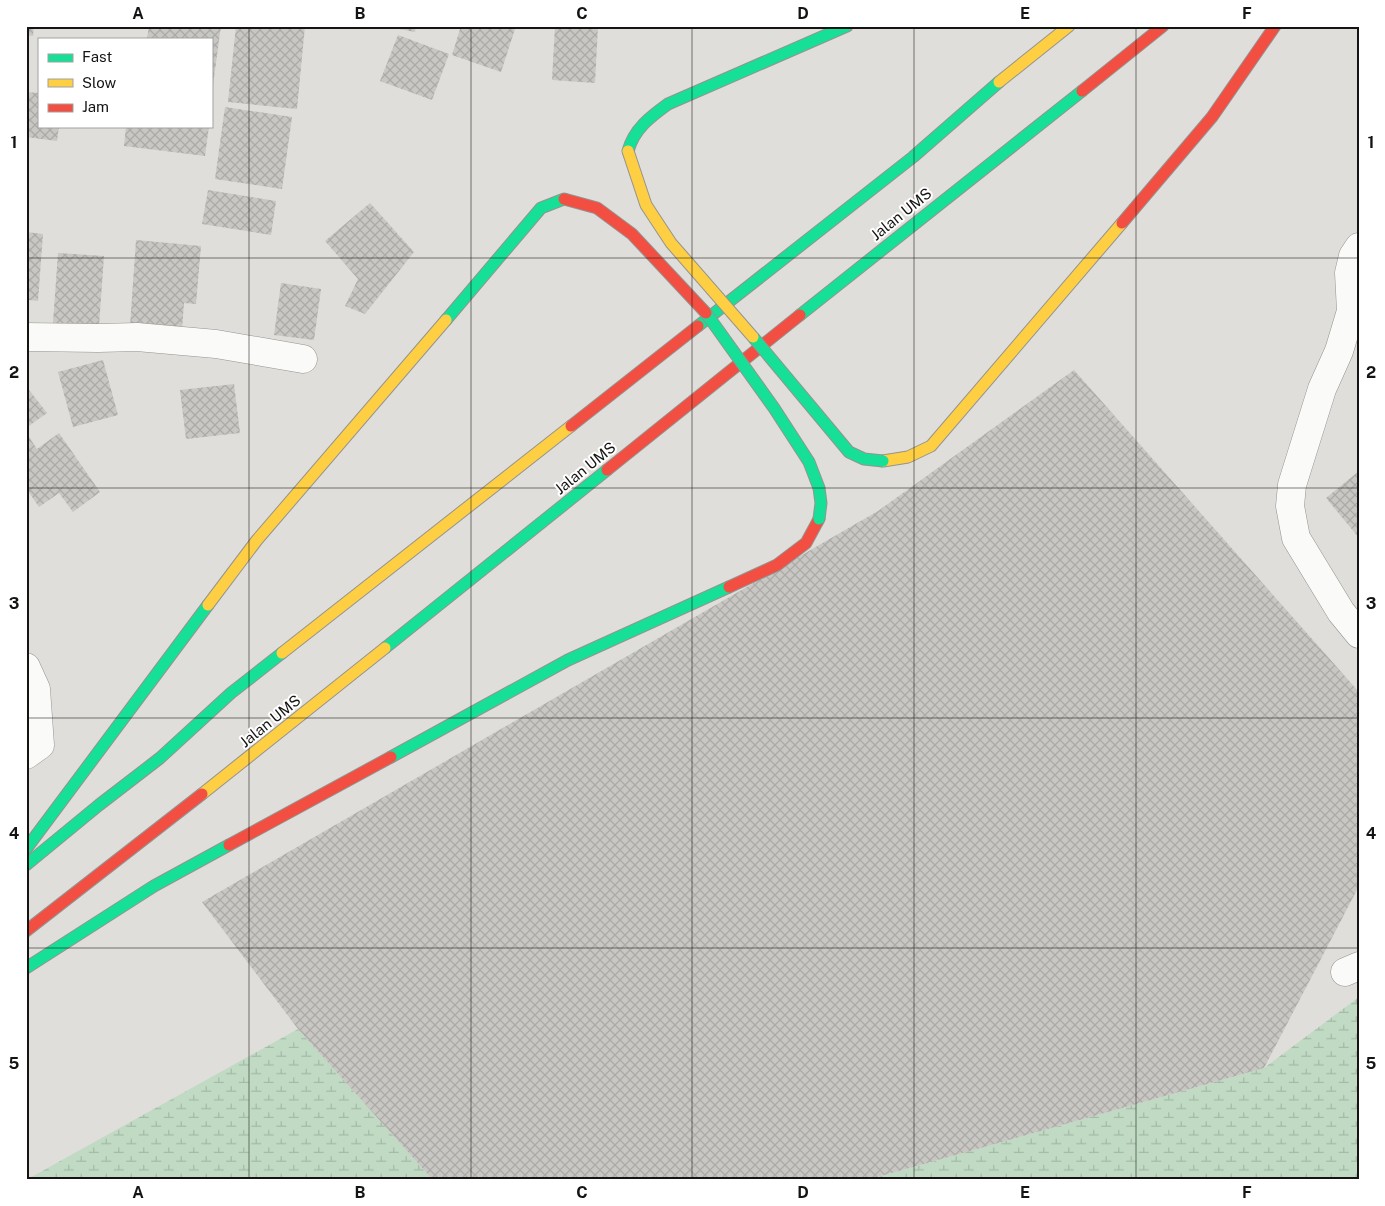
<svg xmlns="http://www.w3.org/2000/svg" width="1385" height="1206" viewBox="0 0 1385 1206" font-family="'Public Sans',sans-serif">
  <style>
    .wetland { fill: url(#wetland-marsh) }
    .building { fill: url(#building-cross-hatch) }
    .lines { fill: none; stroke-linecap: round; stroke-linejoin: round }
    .street-casing { stroke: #949390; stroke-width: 29 }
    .fast-casing { stroke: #949390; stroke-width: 13 }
    .slow-casing { stroke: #949390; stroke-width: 13 }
    .jam-casing { stroke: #949390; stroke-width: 13 }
    .street { stroke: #fafaf9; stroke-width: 28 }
    .fast { stroke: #16e098; stroke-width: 11 }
    .slow { stroke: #ffcf43; stroke-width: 11 }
    .jam { stroke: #f24e42; stroke-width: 11 }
    .fast-bridge-casing { stroke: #949390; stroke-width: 13; stroke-linecap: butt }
    .slow-bridge-casing { stroke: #949390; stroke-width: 13; stroke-linecap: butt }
    .jam-bridge-casing { stroke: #949390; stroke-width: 13; stroke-linecap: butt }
    .fast-bridge { stroke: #16e098; stroke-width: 11 }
    .slow-bridge { stroke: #ffcf43; stroke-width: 11 }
    .jam-bridge { stroke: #f24e42; stroke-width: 11 }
    .grid { fill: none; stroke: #151412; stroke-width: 1; stroke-opacity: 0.55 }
    .labels { text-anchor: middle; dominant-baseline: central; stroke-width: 4; stroke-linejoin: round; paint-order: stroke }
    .street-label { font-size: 15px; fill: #151412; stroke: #fff }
    .neatline { fill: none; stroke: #151412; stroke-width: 2 }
    .grid-label { font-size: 16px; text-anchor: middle; font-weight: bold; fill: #151412 }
  </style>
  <defs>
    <pattern id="wetland-marsh" width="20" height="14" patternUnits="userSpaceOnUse" patternTransform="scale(1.25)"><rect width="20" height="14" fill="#c0dac4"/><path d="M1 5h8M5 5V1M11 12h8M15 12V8" fill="none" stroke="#a4baa7"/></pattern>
    <pattern id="building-cross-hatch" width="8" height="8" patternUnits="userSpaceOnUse" patternTransform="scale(1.25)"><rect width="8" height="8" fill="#c9c7c4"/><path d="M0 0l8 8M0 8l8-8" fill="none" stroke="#acaaa7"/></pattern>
  </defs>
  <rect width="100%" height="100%" fill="#dfdeda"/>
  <g class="wetland">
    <path d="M1359,997V1180H867L1264,1068Z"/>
    <path d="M298,1029L433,1180H26Z"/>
  </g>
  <g class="building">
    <path d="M26,26H34L33,36L26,35Z"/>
    <path d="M149,26H221L212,92L211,39H147Z"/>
    <path d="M236,26H305L297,109L228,102Z"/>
    <path d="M389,26H416L415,32L389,27Z"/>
    <path d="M461,26H516L501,72L452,55Z"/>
    <path d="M555,26H598L595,83L552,80Z"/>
    <path d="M398,35L449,54L432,100L380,81Z"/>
    <path d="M26,92L39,93V126H59L57,141L26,137Z"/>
    <path d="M225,107L292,117L282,189L215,179Z"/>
    <path d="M126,126H209L205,156L124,146Z"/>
    <path d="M208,190L276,201L271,235L202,224Z"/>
    <path d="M370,203L414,252L365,314L345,306L358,279L325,241Z"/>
    <path d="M26,232L43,234L38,301L29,300L28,313H26Z"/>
    <path d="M136,240L201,246L196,304L184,303L182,330L130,326Z"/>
    <path d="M58,253L104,256L99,326L53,323Z"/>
    <path d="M281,283L321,289L314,340L274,335Z"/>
    <path d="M103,360L118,415L73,427L58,372Z"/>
    <path d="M1074,370L1359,692V886L1264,1068L867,1180H433L298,1029L202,902L878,511Z"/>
    <path d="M234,384L240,433L186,439L180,390Z"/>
    <path d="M26,386L47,413L26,428Z"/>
    <path d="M59,433L100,492L73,512L59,493L39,507L26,488V439L29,437L37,449Z"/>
    <path d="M1359,471V538L1326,498Z"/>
  </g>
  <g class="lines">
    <g class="street-casing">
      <g id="street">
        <path d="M1359,247L1353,256L1349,273L1351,311L1339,351L1322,389L1292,485L1290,506L1296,538L1341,612L1359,634"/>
        <path d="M26,337L98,338L137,337L216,344L303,359"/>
        <path d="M26,667L36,689L40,745L26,755"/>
        <path d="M1345,972L1359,966"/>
      </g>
    </g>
    <g class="fast-casing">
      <g id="fast">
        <path d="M628,151C634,129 650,117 668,104L847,26"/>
        <path d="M800,315L1082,91"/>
        <path d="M446,320L541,208L564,199"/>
        <path d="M698,326L913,157L999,82"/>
        <path d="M385,648L607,470"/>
        <path d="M391,757L568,660L729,587"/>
        <path d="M26,849L208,605"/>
        <path d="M26,865L99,805L160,758L231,693L282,653"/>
        <path d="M26,968L154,886L229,845"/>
      </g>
    </g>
    <g class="slow-casing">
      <g id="slow">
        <path d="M999,82L1069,26"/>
        <path d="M883,461L908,457L931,446L1122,223"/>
        <path d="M208,605L257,540L446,320"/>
        <path d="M282,653L571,426"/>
        <path d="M202,794L385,648"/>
      </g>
    </g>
    <g class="jam-casing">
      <g id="jam">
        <path d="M1082,91L1163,26"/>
        <path d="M1122,223L1212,117L1275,26"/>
        <path d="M571,426L698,326"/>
        <path d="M607,470L800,315"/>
        <path d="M729,587L777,565L806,543L819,519"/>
        <path d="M229,845L391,757"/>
        <path d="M26,931L202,794"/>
      </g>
    </g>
    <use href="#street" class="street"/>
    <use href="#fast" class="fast"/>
    <use href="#slow" class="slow"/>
    <use href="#jam" class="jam"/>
    <g class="fast-bridge-casing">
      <g id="fast-bridge">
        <path d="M706,313L774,408L809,462L819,488L821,503L819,519"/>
        <path d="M753,337L849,452L864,459L883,461"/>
      </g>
    </g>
    <g class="slow-bridge-casing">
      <path id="slow-bridge" d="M628,151L646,205L671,243L753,337"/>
    </g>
    <g class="jam-bridge-casing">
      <path id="jam-bridge" d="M564,199L597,208L632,234L706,313"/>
    </g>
    <use href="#fast-bridge" class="fast-bridge"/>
    <use href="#slow-bridge" class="slow-bridge"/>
    <use href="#jam-bridge" class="jam-bridge"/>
  </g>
  <path class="grid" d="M249,26V1180M471,26V1180M692,26V1180M914,26V1180M1136,26V1180M26,258H1359M26,488H1359M26,718H1359M26,948H1359"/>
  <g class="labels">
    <g class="street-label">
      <text transform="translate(901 214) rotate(-39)">Jalan UMS</text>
      <text transform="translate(585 468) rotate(-39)">Jalan UMS</text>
      <text transform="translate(270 721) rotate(-39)">Jalan UMS</text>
    </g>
  </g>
  <rect width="1385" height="1206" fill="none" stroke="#ffffff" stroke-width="55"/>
  <rect x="38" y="38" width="175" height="90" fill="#ffffff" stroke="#a1a1a0"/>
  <rect x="48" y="54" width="25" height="8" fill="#16e098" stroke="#a1a1a0"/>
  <text x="82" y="62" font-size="15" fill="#151412">Fast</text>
  <rect x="48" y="79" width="25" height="8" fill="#ffcf43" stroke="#a1a1a0"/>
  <text x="82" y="88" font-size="15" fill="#151412">Slow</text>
  <rect x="48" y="104" width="25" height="8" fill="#f24e42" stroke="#a1a1a0"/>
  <text x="82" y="112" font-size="15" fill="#151412">Jam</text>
  <rect x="28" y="28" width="1330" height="1150" class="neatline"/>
  <g class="grid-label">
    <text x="138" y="19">A</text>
    <text x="360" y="19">B</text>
    <text x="582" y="19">C</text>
    <text x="803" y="19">D</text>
    <text x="1025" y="19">E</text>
    <text x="1247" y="19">F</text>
    <text x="14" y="148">1</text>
    <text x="1371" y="148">1</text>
    <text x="14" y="378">2</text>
    <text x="1371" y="378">2</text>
    <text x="14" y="609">3</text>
    <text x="1371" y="609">3</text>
    <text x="14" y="839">4</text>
    <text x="1371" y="839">4</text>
    <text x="14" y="1069">5</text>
    <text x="1371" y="1069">5</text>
    <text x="138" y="1198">A</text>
    <text x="360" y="1198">B</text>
    <text x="582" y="1198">C</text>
    <text x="803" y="1198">D</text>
    <text x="1025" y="1198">E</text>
    <text x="1247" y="1198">F</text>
  </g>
</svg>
